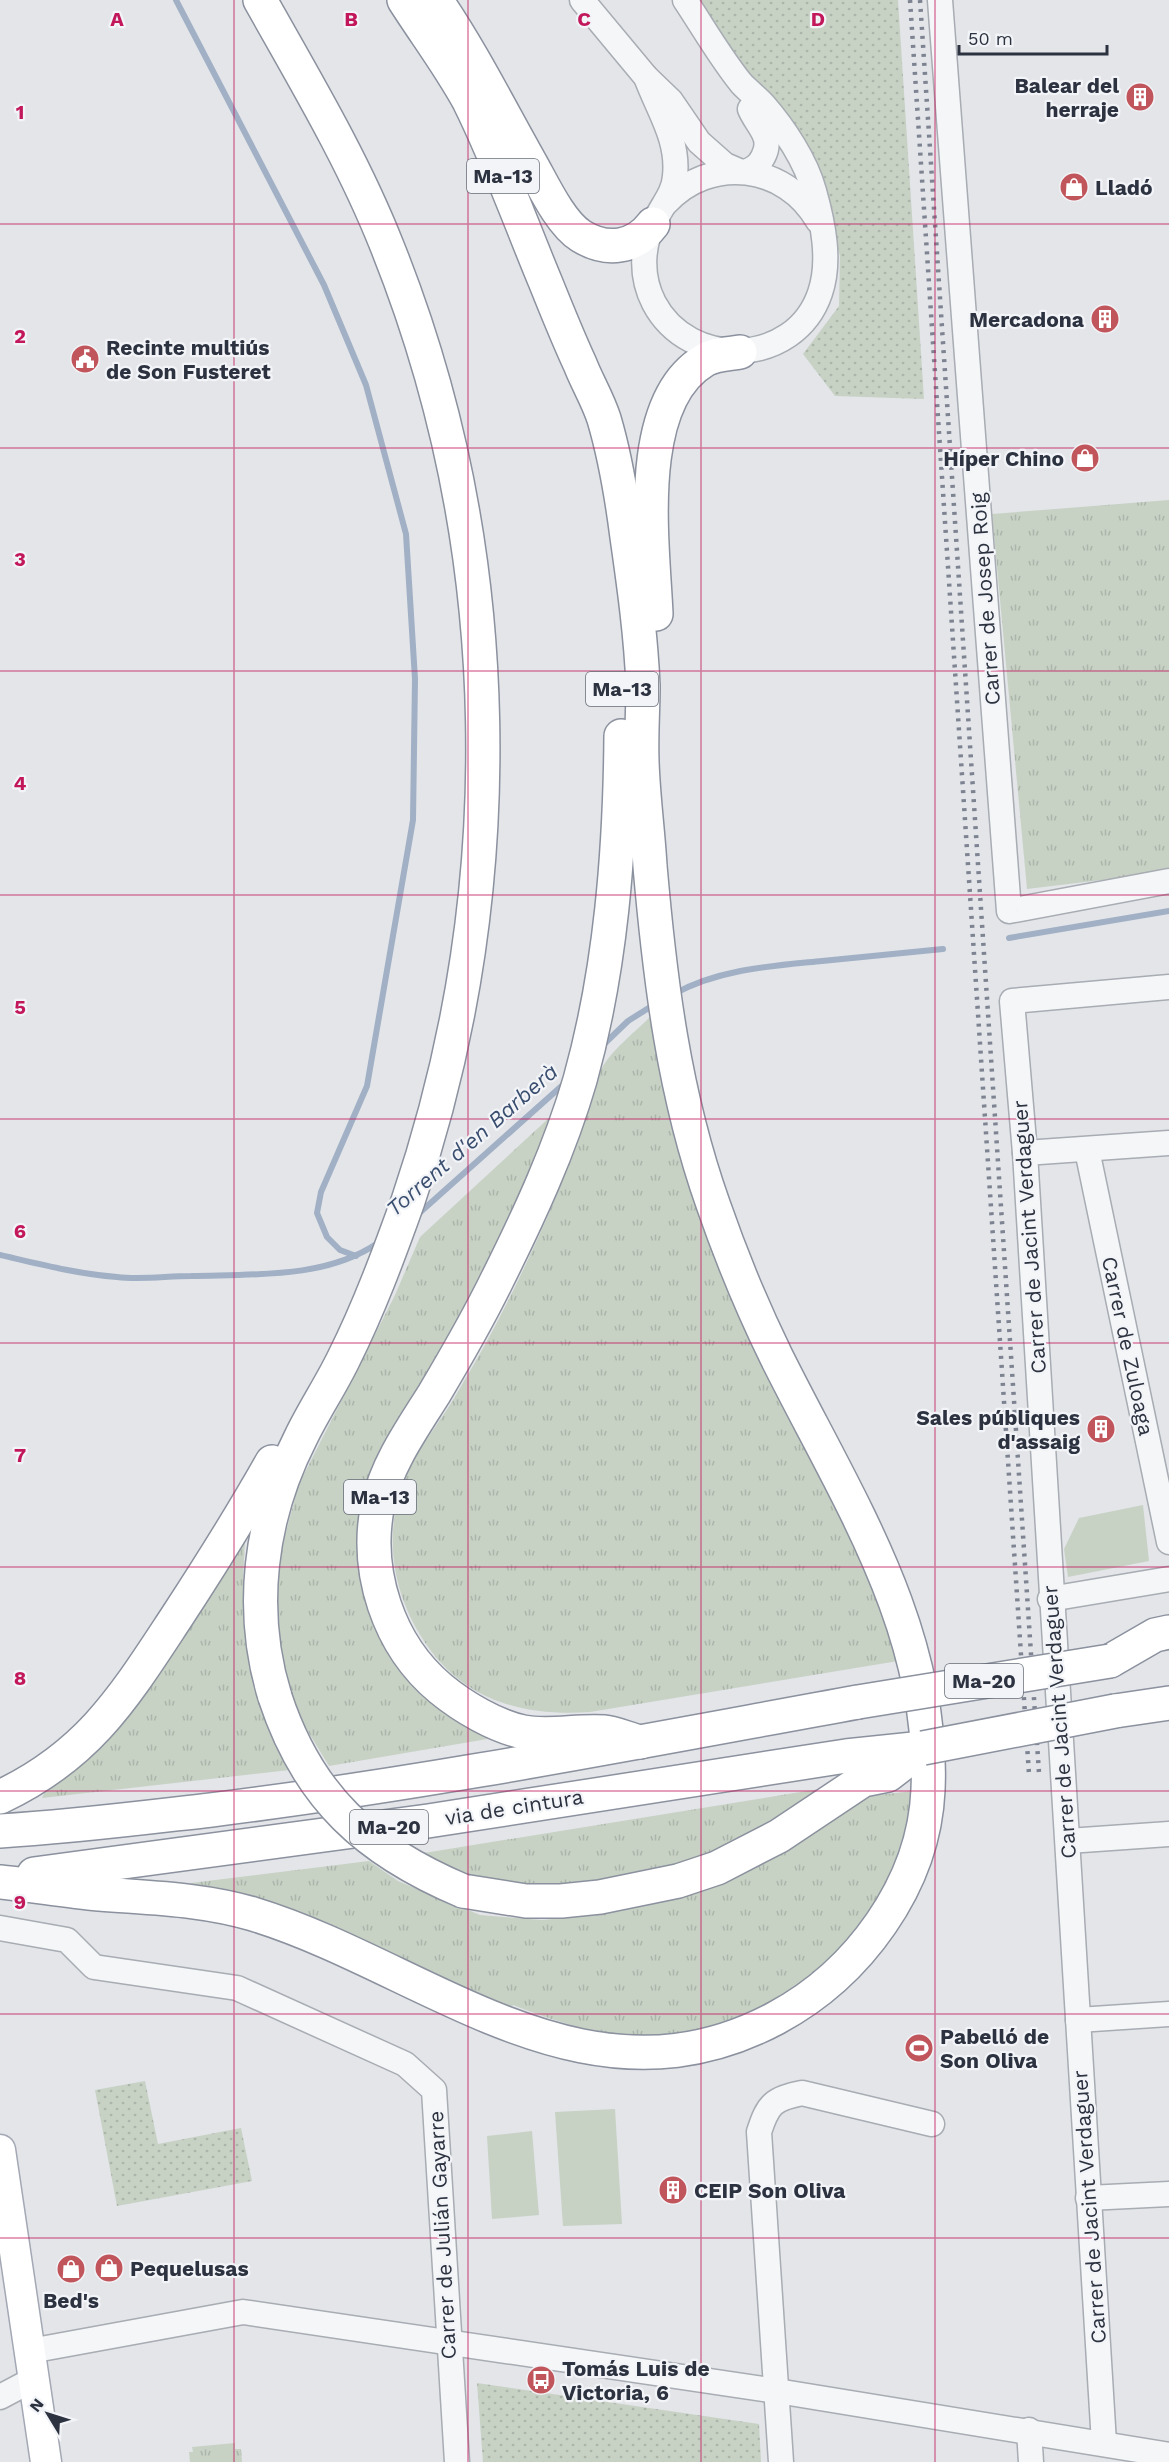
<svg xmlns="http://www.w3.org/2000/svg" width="1169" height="2462" viewBox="0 0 1169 2462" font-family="'Work Sans',sans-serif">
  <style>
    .grass { fill: url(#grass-tufts) }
    .park { fill: url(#park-dots) }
    .pitch { fill: #c7d2c5 }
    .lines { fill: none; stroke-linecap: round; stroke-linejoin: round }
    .stream { stroke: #a1b0c5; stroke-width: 6 }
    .minor-casing { stroke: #a8acb3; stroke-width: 27 }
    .major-casing { stroke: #a3a8b4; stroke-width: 33 }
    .highway-casing { stroke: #8b919e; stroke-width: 36 }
    .minor { stroke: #f5f6f8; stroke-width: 24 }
    .major { stroke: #fff; stroke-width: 30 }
    .highway { stroke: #fff; stroke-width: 33 }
    .rail { stroke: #7d8391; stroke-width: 4.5; stroke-dasharray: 3 6; stroke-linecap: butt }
    .highway-bridge-casing { stroke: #8b919e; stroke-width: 36; stroke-linecap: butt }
    .highway-bridge { stroke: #fff; stroke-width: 33 }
    .grid { fill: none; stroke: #c2185b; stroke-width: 1.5; stroke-opacity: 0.55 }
    .labels { text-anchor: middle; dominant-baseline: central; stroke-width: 4.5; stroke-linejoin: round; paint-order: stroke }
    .shield { fill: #f2f4f7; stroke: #676c77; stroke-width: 1.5 }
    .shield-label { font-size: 20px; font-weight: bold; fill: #2c3240 }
    .poi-label { font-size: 21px; font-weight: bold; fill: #2c3240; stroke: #f2f4f7; text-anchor: start }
    .street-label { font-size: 21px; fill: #2c3240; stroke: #f2f4f7 }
    .water-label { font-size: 22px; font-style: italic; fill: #3a4e70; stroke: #f2f4f7 }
    .grid-label { font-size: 20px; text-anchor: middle; font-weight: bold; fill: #c2185b; stroke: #f2f4f7; stroke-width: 4.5; stroke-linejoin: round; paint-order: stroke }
  </style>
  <defs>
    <pattern id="grass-tufts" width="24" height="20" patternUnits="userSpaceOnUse" patternTransform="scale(1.5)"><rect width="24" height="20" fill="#c7d2c5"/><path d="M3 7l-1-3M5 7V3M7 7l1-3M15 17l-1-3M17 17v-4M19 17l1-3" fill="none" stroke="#abb5aa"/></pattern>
    <pattern id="park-dots" width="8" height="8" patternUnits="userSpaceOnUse" patternTransform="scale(1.5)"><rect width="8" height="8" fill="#c7d2c5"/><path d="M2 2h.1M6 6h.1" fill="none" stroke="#abb5aa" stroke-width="1.8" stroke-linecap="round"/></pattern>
  </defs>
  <rect width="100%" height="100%" fill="#e3e5e9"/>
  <g class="grass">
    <path d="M1169,500V872L1027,889L992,514Z"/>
    <path d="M650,1017L660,1066L785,1405L882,1600L898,1661L590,1712C531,1716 474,1704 435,1656C392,1603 379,1531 409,1469C421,1445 439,1423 453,1400C474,1365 494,1330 512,1293C538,1240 562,1186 582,1130C588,1112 593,1081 603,1066C614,1048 635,1032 650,1017Z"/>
    <path d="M549,1118L540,1149L494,1253L361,1517L358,1542L364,1587L499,1737L329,1766L301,1720L287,1684L277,1621L276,1588L280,1554L299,1484L395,1295L420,1237Z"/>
    <path d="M245,1542C239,1628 247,1694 290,1770L42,1798L46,1789L178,1639Z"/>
    <path d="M819,1789L822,1796L736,1847L613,1883L519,1887L467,1877L418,1854Z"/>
    <path d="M913,1791C900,1875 859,1951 784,1997C772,2004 756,2009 742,2015C715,2026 685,2036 654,2037C605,2039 558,2022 513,2005L508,2011L190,1887L191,1883L369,1861L398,1881L480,1915L542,1920L585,1916L621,1911L663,1900L869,1796Z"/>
    <path d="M235,2443V2449H241L242,2462H190L189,2452H193L192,2447Z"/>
  </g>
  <g class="park">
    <path d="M697,0H898L924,399L835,396L803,354L839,306L840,256L813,164Z"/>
    <path d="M145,2081L158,2144L241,2128L252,2181L117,2206L95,2090Z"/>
    <path d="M477,2383L759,2424L761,2462H483Z"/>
  </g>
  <g class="pitch">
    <path d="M1143,1505L1149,1561L1068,1577L1064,1549L1079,1518Z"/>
    <path d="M615,2109L622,2224L563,2226L555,2112Z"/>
    <path d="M532,2131L539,2215L492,2219L487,2136Z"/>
  </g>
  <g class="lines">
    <g class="stream">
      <path d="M176,0L324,285L366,385L406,534L415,679L413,820L367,1086L321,1192L317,1213L327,1237L340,1250L356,1256"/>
      <path d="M1009,938L1169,911"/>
      <path d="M674,994C719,969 772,966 822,961C862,957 903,953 943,949"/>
      <path d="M602,1046L628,1021L655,1004"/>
      <path d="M416,1216L565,1083"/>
      <path d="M0,1255C39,1264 78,1274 117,1277C141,1280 167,1276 191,1276C253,1274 325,1279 378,1243"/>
    </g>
    <g class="minor-casing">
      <g id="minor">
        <path d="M582,0L646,77L671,101L699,142L725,165L739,171"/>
        <path d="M940,0L1009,911L1169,881"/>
        <path d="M646,77C658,110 679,139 675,176C674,192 664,203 657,217C641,243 640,276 654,303C689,370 795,367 820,293C831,261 823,223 814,191C806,161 784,128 764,105C757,97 748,91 741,83C720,57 703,27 685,0"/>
        <path d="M745,172C754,169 759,165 763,157C774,137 757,126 750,109"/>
        <path d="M666,203C710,155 786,164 818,221"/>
        <path d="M1087,1150L1169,1542"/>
        <path d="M1025,1153L1169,1143"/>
        <path d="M1050,1599L1169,1579"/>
        <path d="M1068,1841L1169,1834"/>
        <path d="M0,1928L67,1940L94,1967L237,1988L405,2064L434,2090L457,2462"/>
        <path d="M1078,2020L1169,2014"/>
        <path d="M1088,2198L1169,2194"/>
        <path d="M30,2351L243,2312L777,2391L1169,2455"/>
        <path d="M0,2397L34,2379"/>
        <path d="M1029,2430L1031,2462"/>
        <path d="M1104,2443L1025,1153L1012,1001L1169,987"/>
        <path d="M781,2462L759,2132C768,2104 773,2099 802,2093L932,2124"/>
      </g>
    </g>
    <g class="major-casing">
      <path id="major" d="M0,2150L46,2462"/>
    </g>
    <g class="highway-casing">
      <g id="highway">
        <path d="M260,0C305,80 353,160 387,246C509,550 513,892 408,1201C389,1254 369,1308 344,1358C331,1385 314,1410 301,1437C260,1517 248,1610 275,1697"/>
        <path d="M436,0C471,51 499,107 530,162C542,183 560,223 581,236C607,252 635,248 653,224"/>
        <path d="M656,614C653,544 633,402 705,360C715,354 729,354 740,352"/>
        <path d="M621,736C620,851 611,969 580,1080C560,1149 529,1216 497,1280C478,1319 456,1357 434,1394C412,1429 387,1464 378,1504C364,1571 388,1645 441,1689C463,1707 495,1726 523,1732C549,1737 577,1730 604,1732C615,1733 628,1739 640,1742"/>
        <path d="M1110,1661L1155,1635L1169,1632"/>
        <path d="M1115,1711L1169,1703"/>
        <path d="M0,1797C89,1755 124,1697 176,1618C210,1566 242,1515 272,1462"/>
        <path d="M0,1831C71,1827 141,1818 211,1810C429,1783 643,1741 858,1702"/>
        <path d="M34,1874L428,1821L846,1756L923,1748"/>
        <path d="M0,1882C30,1885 60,1890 89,1893C144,1898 200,1898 253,1914C427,1967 585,2120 776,2018C858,1974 924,1885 928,1790C935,1629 845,1495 776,1356C752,1307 731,1256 713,1204C674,1094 660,981 650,866C648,831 643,796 642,761C641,736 643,711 643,686C641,636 634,586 627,537C622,498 615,456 604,419C598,400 587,382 580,364C567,336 556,308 545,281C520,221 498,159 469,101C450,66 425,33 404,0"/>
        <path d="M463,1891L526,1901H561L600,1897L678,1881L717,1868L779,1836L863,1780L888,1775L923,1748"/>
      </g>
    </g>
    <use href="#minor" class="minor"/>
    <use href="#major" class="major"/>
    <use href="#highway" class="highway"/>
    <g class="rail">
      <path d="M910,0L1029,1774"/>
      <path d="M920,0L1039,1773"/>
    </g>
    <g class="highway-bridge-casing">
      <g id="highway-bridge">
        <path d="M275,1697C308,1798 368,1851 463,1891"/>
        <path d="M858,1702L1110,1661"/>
        <path d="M923,1748L1115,1711"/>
      </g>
    </g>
    <use href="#highway-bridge" class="highway-bridge"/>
  </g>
  <path class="grid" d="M234,0V2462M468,0V2462M701,0V2462M935,0V2462M0,224H1169M0,448H1169M0,671H1169M0,895H1169M0,1119H1169M0,1343H1169M0,1567H1169M0,1791H1169M0,2014H1169M0,2238H1169"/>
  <defs>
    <g id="building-disc" transform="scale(1.5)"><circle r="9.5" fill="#c1555c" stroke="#f2f4f7"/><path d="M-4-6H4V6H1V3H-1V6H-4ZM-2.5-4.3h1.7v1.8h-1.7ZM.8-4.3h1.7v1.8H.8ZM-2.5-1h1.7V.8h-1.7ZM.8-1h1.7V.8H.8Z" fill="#fff"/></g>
    <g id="shop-disc" transform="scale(1.5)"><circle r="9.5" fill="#c1555c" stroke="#f2f4f7"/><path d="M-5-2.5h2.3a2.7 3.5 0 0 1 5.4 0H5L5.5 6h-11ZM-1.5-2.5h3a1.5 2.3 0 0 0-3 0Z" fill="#fff"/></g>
    <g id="civic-disc" transform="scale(1.5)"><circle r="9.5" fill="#c1555c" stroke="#f2f4f7"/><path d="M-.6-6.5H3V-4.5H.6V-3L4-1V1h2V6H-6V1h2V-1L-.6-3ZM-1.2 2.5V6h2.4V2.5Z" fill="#fff"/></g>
    <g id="stadium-disc" transform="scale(1.5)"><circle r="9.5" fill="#c1555c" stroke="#f2f4f7"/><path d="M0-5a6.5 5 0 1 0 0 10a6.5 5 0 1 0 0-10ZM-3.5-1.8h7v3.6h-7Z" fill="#fff"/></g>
    <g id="bus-disc" transform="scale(1.5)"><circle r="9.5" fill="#c1555c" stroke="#f2f4f7"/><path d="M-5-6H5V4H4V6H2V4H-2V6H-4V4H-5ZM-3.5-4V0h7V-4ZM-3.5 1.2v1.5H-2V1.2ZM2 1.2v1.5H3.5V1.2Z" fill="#fff"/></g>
  </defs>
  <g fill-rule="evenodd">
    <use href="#building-disc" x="1140" y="97"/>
    <use href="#shop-disc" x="1074" y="187"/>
    <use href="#building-disc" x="1105" y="319"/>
    <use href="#civic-disc" x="85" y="359"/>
    <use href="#shop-disc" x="1085" y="458"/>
    <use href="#building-disc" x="1101" y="1429"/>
    <use href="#stadium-disc" x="919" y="2048"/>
    <use href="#building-disc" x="673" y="2190"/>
    <use href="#shop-disc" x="109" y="2268"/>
    <use href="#shop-disc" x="71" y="2269"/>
    <use href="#bus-disc" x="541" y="2380"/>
  </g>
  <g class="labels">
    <g class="shield">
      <rect x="467" y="159" width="72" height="34" rx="4.5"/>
      <rect x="586" y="672" width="72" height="34" rx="4.5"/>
      <rect x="344" y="1480" width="72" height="34" rx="4.5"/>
      <rect x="945" y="1664" width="78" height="34" rx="4.5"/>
      <rect x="350" y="1810" width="78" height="34" rx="4.5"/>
    </g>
    <g class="shield-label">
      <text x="503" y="176">Ma-13</text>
      <text x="622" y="689">Ma-13</text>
      <text x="380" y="1497">Ma-13</text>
      <text x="984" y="1681">Ma-20</text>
      <text x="389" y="1827">Ma-20</text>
    </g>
    <g class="poi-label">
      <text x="1119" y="85" text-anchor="end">Balear del<tspan x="1119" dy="24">herraje</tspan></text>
      <text x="1095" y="187">Lladó</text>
      <text x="1084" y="319" text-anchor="end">Mercadona</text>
      <text x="106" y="347">Recinte multiús<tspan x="106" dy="24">de Son Fusteret</tspan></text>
      <text x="1064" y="458" text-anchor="end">Híper Chino</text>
      <text x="1080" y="1417" text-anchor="end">Sales públiques<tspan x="1080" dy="24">d'assaig</tspan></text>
      <text x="940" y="2036">Pabelló de<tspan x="940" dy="24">Son Oliva</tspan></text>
      <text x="694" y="2190">CEIP Son Oliva</text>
      <text x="130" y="2268">Pequelusas</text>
      <text x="71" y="2300" text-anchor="middle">Bed's</text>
      <text x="562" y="2368">Tomás Luis de<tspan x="562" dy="24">Victoria, 6</tspan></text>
    </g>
    <g class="street-label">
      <text transform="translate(985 599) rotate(-94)">Carrer de Josep Roig</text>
      <text transform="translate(1029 1237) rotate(-94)">Carrer de Jacint Verdaguer</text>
      <text transform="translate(1128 1346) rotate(78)">Carrer de Zuloaga</text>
      <text transform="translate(1059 1722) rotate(-94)">Carrer de Jacint Verdaguer</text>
      <text transform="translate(514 1807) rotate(-9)">via de cintura</text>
      <text transform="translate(1089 2207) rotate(-94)">Carrer de Jacint Verdaguer</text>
      <text transform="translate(442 2235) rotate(-93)">Carrer de Julián Gayarre</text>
    </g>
    <g class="water-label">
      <text transform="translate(472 1140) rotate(-41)">Torrent d'en Barberà</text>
    </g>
  </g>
  <g class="grid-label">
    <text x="117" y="26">A</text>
    <text x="351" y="26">B</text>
    <text x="584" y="26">C</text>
    <text x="818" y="26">D</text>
    <text x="20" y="119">1</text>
    <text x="20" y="343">2</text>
    <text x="20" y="566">3</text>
    <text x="20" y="790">4</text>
    <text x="20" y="1014">5</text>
    <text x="20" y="1238">6</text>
    <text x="20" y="1462">7</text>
    <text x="20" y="1685">8</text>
    <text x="20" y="1909">9</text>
  </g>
  <g transform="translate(48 2414) rotate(308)" stroke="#f2f4f7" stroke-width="4.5" paint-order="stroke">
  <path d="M0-4.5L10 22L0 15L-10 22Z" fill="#2c3240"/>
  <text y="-9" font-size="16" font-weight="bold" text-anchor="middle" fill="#2c3240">N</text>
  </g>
  <path d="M959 45v9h148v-9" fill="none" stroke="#2c3240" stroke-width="3"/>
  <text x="968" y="45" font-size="18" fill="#2c3240" stroke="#f2f4f7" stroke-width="4.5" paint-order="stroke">50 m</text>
</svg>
